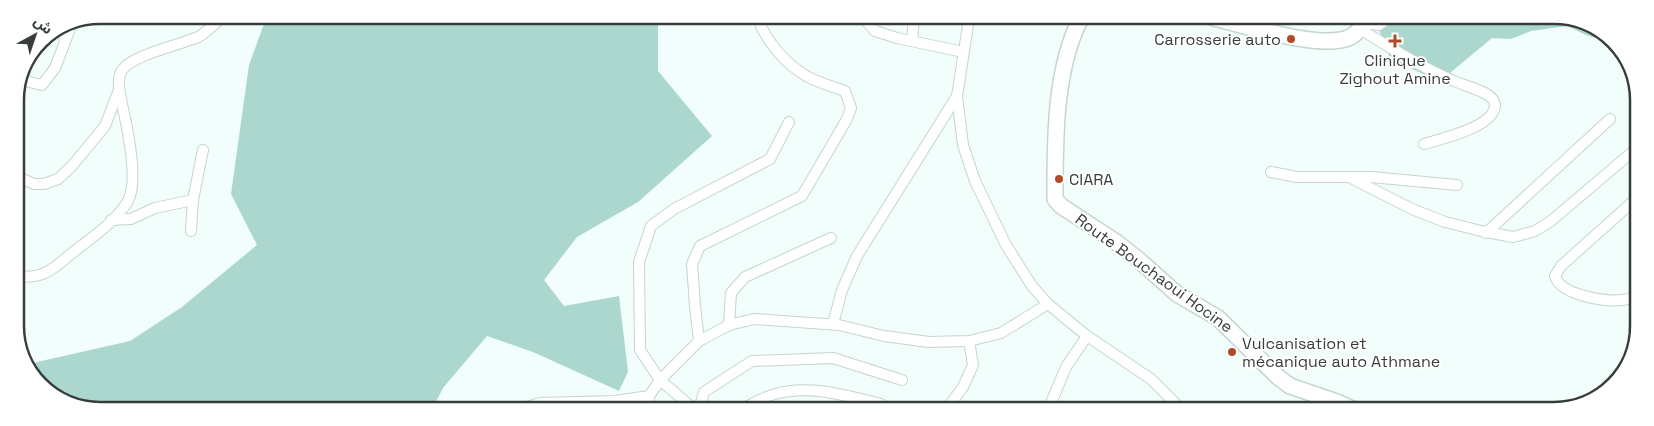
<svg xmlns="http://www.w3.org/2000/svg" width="1654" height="426" viewBox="0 0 1654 426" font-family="'Space Grotesk','Noto Sans Arabic',sans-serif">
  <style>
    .green { fill: #acd7ce }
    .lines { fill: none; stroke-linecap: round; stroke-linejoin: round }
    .street-casing { stroke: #c5d5d1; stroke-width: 12 }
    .secondary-casing { stroke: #c5d5d1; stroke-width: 18 }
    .street { stroke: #fff; stroke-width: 10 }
    .secondary { stroke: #fff; stroke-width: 15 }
    .poi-dot { fill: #b24a28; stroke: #fff; stroke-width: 2 }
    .labels { text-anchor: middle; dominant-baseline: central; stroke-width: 4; stroke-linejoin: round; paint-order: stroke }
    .poi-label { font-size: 16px; fill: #373d3b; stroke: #fff; text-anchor: start }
    .street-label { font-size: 16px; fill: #373d3b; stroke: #fff }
    .rim { fill: none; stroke: #373d3b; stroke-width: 2.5 }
  </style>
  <rect width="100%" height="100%" fill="#f2fefc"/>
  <g class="green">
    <path d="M1374,17H1571L1614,40L1616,43L1613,44L1586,35L1567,26L1531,31L1511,39L1492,38L1439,82L1390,58Z"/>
    <path d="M658,20V71L712,136L638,202L577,237L544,280L564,306L619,296L628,372L619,391L533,352L487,336L443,388L432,410L83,409L40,386L29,367L37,362L130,341L182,307L257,245L231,194L249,65L265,21Z"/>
  </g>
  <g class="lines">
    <g class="street-casing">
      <g id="street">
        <path d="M864,19L875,31L897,38L963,52"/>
        <path d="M969,19L957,96L963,145L975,181L1006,245L1032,286L1048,304L1087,336L1151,379L1175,403L1180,410"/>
        <path d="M1365,23L1379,25L1383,22L1384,17"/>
        <path d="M61,25L65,41"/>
        <path d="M1360,29C1391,48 1421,67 1454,81C1464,86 1495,92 1495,105C1495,127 1441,139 1424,144"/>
        <path d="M912,41L914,19"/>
        <path d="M23,78L29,82L42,85L55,68L73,21"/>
        <path d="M1271,172L1297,177H1371L1457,185"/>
        <path d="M16,176L34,184H44L58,179L71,167L105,126L119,90"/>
        <path d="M1351,178L1412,209L1445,222L1481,231L1513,237L1535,231L1551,221L1637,148"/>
        <path d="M1637,198L1561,266L1555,276C1560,295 1605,302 1622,300C1627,300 1632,298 1637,296"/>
        <path d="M111,220L131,219L155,208L193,200L203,150"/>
        <path d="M191,231L193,200"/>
        <path d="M1486,233L1610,119"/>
        <path d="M16,276C46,280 54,267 76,250C94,236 116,221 128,201C139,181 127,126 122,104C120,93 116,80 122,70C132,55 180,45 198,37C204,34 210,28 216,23V21"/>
        <path d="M833,324L842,290L857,256L957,96"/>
        <path d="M729,325L731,293L745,277L831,238"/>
        <path d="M699,341L695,306L692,264L700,246L802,196L847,119L851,108L845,91C833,87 820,83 808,77C786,64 767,43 758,19"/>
        <path d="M949,406L963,387L973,365L969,341"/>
        <path d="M516,410L540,403L615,401L649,396"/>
        <path d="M649,410V396L660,380L640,350L639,262L651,226L674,209L770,159L789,122"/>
        <path d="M695,410L660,380L699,341L729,325L754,319L839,325L884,336L929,342L969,341L1001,333L1048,304"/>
        <path d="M699,410L704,392L752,361L833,358L902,380"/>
        <path d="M740,410C751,405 763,397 775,394C810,384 847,396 881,404"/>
        <path d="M1048,410L1066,367L1087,336"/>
      </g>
    </g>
    <g class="secondary-casing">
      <g id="secondary">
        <path d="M1081,18C1054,69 1055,143 1055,199L1061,206L1116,242L1140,261L1177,294L1218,318L1278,377L1290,386L1337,402L1356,411"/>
        <path d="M1213,18C1245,25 1314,48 1345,39C1354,37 1359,30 1365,23L1364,17"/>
      </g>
    </g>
    <use href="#street" class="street"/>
    <use href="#secondary" class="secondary"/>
  </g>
  <g class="poi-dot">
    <circle cx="1291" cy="39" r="5"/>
    <path d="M1392.5 33.5h5v5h5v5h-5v5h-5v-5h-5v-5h5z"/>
    <circle cx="1059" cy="179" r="5"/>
    <circle cx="1232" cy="352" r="5"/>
  </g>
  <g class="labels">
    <g class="poi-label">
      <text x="1281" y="39" text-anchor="end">Carrosserie auto</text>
      <text x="1395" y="60" text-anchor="middle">Clinique<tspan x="1395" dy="18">Zighout Amine</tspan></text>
      <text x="1069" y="179">CIARA</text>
      <text x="1242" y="343">Vulcanisation et<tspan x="1242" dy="18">mécanique auto Athmane</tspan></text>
    </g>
    <g class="street-label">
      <text transform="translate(1154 273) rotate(36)">Route Bouchaoui Hocine</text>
    </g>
  </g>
  <path d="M0 0H1654V426H0ZM100 24H1554A76 76 0 0 1 1630 100V326A76 76 0 0 1 1554 402H100A76 76 0 0 1 24 326V100A76 76 0 0 1 100 24Z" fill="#fff" fill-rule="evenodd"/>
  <path class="rim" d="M100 24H1554A76 76 0 0 1 1630 100V326A76 76 0 0 1 1554 402H100A76 76 0 0 1 24 326V100A76 76 0 0 1 100 24Z"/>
  <g transform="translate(35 35) rotate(40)" stroke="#ffffff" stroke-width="4" paint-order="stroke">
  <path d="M0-4L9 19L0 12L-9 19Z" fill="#373d3b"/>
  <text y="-8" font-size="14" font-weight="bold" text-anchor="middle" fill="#373d3b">ش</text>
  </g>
</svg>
